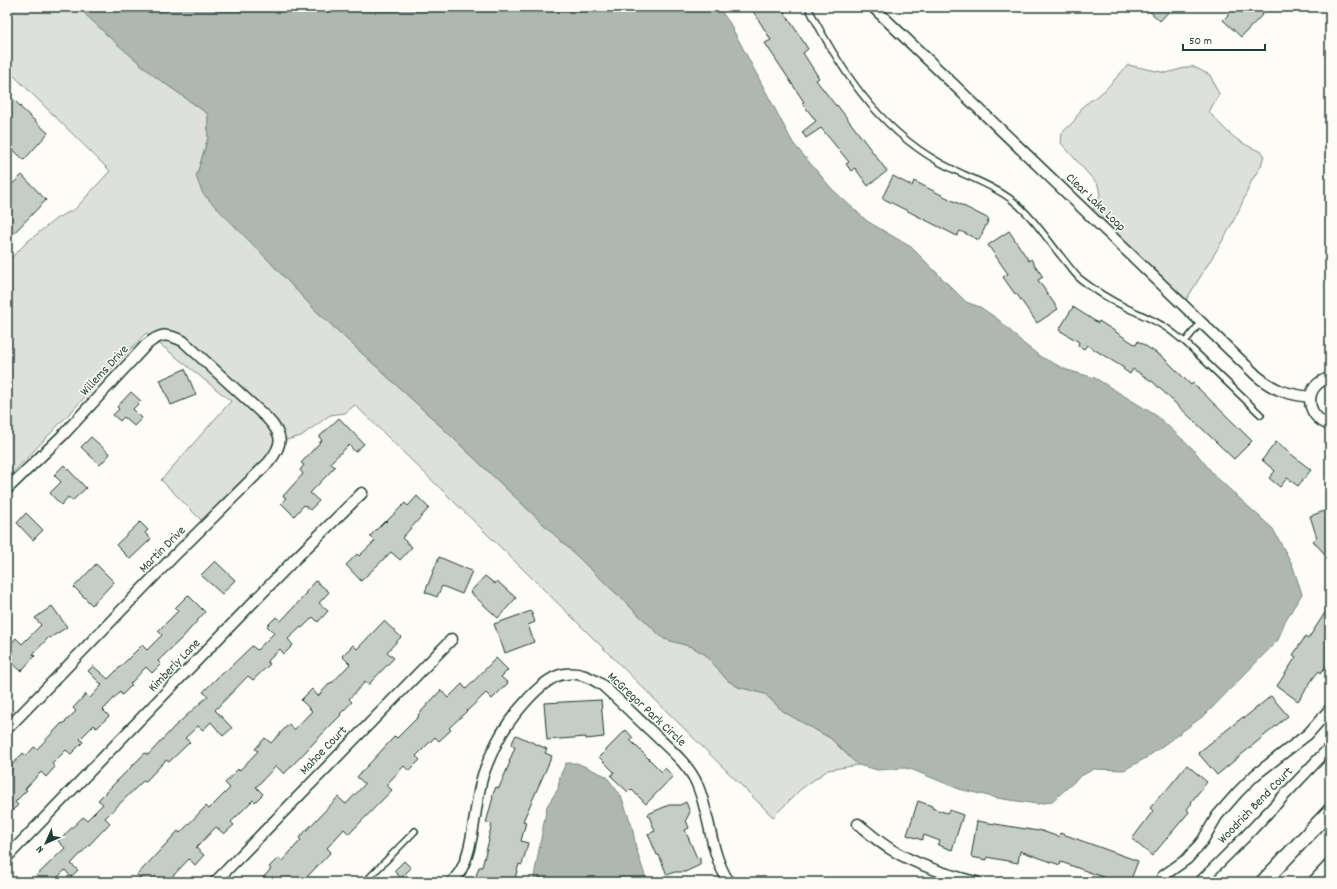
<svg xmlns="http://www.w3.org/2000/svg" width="1337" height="889" viewBox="0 0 1337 889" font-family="Dekko,sans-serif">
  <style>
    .green { fill: #dde0db; stroke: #7e8e88 }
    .water { fill: #aeb8b1; stroke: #75877f }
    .building { fill: #c6cdc7; stroke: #1f3d34 }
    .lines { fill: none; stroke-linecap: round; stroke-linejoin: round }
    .lane-casing { stroke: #1f3d34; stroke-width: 8 }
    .street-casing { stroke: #1f3d34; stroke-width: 13 }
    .secondary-casing { stroke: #1f3d34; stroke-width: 17 }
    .lane { stroke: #fdfcf7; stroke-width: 5 }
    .street { stroke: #fdfcf7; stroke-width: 10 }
    .secondary { stroke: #fdfcf7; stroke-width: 14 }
    .labels { text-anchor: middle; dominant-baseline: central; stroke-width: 3; stroke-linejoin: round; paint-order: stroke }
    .street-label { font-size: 13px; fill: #1f3d34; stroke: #fdfcf7 }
  </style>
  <rect width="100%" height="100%" fill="#fdfcf7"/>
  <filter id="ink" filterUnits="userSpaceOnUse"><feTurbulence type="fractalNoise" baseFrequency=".025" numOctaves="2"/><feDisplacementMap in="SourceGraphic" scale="8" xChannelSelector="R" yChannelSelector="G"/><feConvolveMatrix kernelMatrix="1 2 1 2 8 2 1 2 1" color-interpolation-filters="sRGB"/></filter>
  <g filter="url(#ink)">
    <g class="green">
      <path d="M7,7H82L83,12L153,75L208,114V138L196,177L270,262L313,308L431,417L664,639L692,647L706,655L727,680L738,687L765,694L784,712L830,738L858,765L828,770L801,789L773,817L579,624L355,405L345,413L330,415L301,436L283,441L203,522L161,480L231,401L146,333L7,479V262L27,242L57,218L75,209L110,171L7,69Z"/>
      <path d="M1128,65L1166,73L1192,66L1210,75L1219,94L1209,112C1228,133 1236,142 1262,152L1264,155L1261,166L1252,180L1240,208L1226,235L1186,300L1092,212L1100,194L1098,185L1061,143L1062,133L1074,121L1083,106L1104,91Z"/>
    </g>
    <g class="water">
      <path d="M82,7H718L729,22L793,143L832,189L867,221L911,247L966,302L980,307L999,320L1024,344L1041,357L1067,370L1095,378L1157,416L1192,448L1215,476L1273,529L1292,564L1302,594L1285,621L1278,640L1206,714L1146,758L1124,770L1094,769L1081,776L1051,802L1037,804L997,798L959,789L913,770L905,768L878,770L858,765L830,738L784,712L765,694L738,687L727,680L706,655L692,647L664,639L431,417L313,308L270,262L203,194L196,177L208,138V114L153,75L109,37L83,12Z"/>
      <path d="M566,763H577L606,776L621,796L632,826L636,848L647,882H533L547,806L558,789L560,776Z"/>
    </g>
    <g class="building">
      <path d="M759,7H781L808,49L803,53L819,78L816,80L836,106L837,105L887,171L868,186L855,168L851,171L846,164L849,162L821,128L806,138L802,132L816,121L802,103L804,102L765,43L771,40L753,11Z"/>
      <path d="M1145,7H1173L1160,21Z"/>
      <path d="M1224,7H1256L1263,14L1241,37L1223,20L1230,13Z"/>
      <path d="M7,93L21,107H20L48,133L24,160L7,144Z"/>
      <path d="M22,175L46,200L7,240V189Z"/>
      <path d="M893,176L912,186L914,181L989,219L979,240L960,231L957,236L882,198Z"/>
      <path d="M1009,231L1029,261L1031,259L1043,277L1038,280L1058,309L1037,323L1016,293L1015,294L1003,277L1008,274L988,245Z"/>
      <path d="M1073,307L1098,323L1099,321L1136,345L1138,341L1164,358L1191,385L1193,383L1252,441L1234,459L1153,382L1133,369L1130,374L1123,369L1124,368L1087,345L1084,349L1078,345L1079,342L1059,330Z"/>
      <path d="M185,369L196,395L171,405L160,380Z"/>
      <path d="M131,392L141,401L133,409L142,418L134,426L124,417L120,421L113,415L119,409L117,407Z"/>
      <path d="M339,418L364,444L355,452L349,445L330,463L335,467L310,493L319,501L310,510L304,505L294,516L281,503L286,498L283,496L303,474L300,470L304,465L301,463L322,440L319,437Z"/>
      <path d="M91,437L110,454L100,465L81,447Z"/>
      <path d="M1276,442L1311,470L1298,486L1287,478L1280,487L1269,478L1275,471L1262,460Z"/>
      <path d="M64,465L86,488L72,501L68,497L61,505L50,493L61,482L54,475Z"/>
      <path d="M417,496L429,508L402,538L412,547L400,560L391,552L361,581L346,565L357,554L359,556L375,541L370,536L385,521L386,522L405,503L408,506Z"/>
      <path d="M1330,509V560L1313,541L1317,538L1310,516Z"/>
      <path d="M26,513L43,530L33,540L17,523Z"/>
      <path d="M140,522L148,530L145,533L151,539L130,559L116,545Z"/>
      <path d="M439,557L472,571L462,594L442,586L437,597L425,592Z"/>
      <path d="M215,561L235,580L222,594L201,575Z"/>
      <path d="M96,564L114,582L92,605L74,587Z"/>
      <path d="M485,576L495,584L497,581L516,598L498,618L470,592Z"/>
      <path d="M316,581L329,592L319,603L328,611L318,622L313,617L302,628L301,627L288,639L293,645L284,654L280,649L267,662L270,664L253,680L248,676L215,710L232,728L223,736L211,722L203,730L198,726L185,738L190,742L169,762L166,760L145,782L143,781L105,818L110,823L71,864L78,870L71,877L65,870L53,882H30L65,848L58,841L83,817L87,820L103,804L98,800L145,753L148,755L174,727L208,696L203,692L224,671L225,672L252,646L257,650L274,633L267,626L276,617L281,621L306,594L305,593Z"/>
      <path d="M188,595L205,612L183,637L158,661L161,664L152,673L146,667L130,684L132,685L122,695L120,692L103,710L109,716L97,728L94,725L80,739L83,742L71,754L66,750L52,764L55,767L46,777L41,772L25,789L27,790L15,802L18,805L7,816V774L13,768L11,766L23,753L26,756L34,747L37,749L62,723L63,724L76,711L73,708L86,694L90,698L102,685L88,671L93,666L108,679L142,645L147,650L162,635L158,631L178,611L175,608Z"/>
      <path d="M1330,605V660L1321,673L1319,671L1314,677L1298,701L1277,686L1296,657L1293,655L1305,637L1308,639Z"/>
      <path d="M52,606L67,627L50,638L49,637L33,654L35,656L21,671L7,658V656L11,652L7,648L16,638L22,644L41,625L35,618Z"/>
      <path d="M531,611L535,622L528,625L534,642L505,653L494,624Z"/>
      <path d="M384,621L401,637L387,652L394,658L368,685L365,682L349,699L352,702L340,714L341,715L329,727L284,774L276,766L256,787L263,794L255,802L253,800L231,822L234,825L224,834L216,827L196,848L204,855L195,865L189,859L167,882H145L137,875L178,831L180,833L206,806L209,809L230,788L225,783L238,769L239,771L258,751L255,749L265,738L271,743L289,724L294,730L312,711L301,700L312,689L318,696L331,682L332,683L350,664L342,656L353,645L357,649Z"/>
      <path d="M496,658L508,670L501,677L508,683L492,699L486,693L449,728L451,730L439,741L435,737L416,756L420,760L409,771L404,766L386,785L392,790L349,834L344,829L327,848L331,852L302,882H259L271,869L269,867L278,858L282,861L301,840L299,838L338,797L346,804L365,784L357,777L395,736L397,738L419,716L418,715L441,690L448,698L462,684L466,689Z"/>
      <path d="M1271,696L1288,716L1217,775L1198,753L1243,717L1244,718Z"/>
      <path d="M601,700L604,737L586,739V737L547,740L544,703Z"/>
      <path d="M626,730L633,738L630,740L662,772L665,768L673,776L646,804L631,789L628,792L611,776L614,772L599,757Z"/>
      <path d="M516,735L547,749L545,753L552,756L523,821L526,822L521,841L528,843L522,865L519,864L514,882H498L476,876L479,867H482L489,840L488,839L492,824L486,823L493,797L492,796L496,787L499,788L510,762H509L515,747L511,745Z"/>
      <path d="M1187,765L1207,782L1191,802L1192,803L1187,809L1189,812L1152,856L1132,839L1153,811L1150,808L1163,792L1164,793Z"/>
      <path d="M918,801L932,806V808L947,813L949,810L963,815L952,850L938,845L940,841L924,835L922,840L907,835Z"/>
      <path d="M686,802L690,812L686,820L689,828L685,830L697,858L700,857V865L685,872H675L667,875L659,855H657L648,834L655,831L648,814L669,805H680Z"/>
      <path d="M977,821L1038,831L1039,830L1059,837L1060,833L1138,861L1130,882H1117L1061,862L1060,865L1020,851L1018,863L987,857V860L971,857Z"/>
      <path d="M404,861L411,868L401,878L394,871Z"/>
    </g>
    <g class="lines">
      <g class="lane-casing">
        <g id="lane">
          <path d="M808,7C840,69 877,127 939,162C963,176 990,183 1012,200C1031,215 1045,236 1060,255C1066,262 1072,271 1079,278C1093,289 1108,299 1125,307C1139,314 1155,320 1168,329C1174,333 1179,338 1185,342"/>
          <path d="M1201,322L1185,342L1261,415"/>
          <path d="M365,882L415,831"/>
        </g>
      </g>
      <g class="street-casing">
        <g id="street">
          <path d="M873,7L1257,376C1275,391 1287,394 1310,397"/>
          <path d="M1330,378C1303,384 1304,417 1330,425"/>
          <path d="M7,489L62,436L146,345C161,333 166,333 183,341L267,418C283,435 284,443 269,462L172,558L7,729"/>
          <path d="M858,824C869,833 880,843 892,850C917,865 948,875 976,882"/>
          <path d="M7,857L294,560L362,493"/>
          <path d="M215,882L452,639"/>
          <path d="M452,882C455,878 459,874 461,870C475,844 474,804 483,775C488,761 494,747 502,733C513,715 543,676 565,674C579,672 590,677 602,685C619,700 635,716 651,731C667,747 688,763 697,784C711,816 709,852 729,882"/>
          <path d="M1160,882L1163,876L1187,859L1195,850L1203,840L1217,816L1238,792L1255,775L1308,734L1330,709"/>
          <path d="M1200,882L1243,839L1330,747"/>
          <path d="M1313,882L1330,864"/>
        </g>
      </g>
      <g class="secondary-casing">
        <path id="secondary" d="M1263,882L1330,811"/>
      </g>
      <use href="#lane" class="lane"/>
      <use href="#street" class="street"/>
      <use href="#secondary" class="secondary"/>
    </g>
  </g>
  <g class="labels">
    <g class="street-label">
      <text transform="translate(1095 203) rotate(44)">Clear Lake Loop</text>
      <text transform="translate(105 371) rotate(-47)">Willems Drive</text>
      <text transform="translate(163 550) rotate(-45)">Martin Drive</text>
      <text transform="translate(175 666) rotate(-46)">Kimberly Lane</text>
      <text transform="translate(646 710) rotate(43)">McGregor Park Circle</text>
      <text transform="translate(324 751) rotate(-46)">Mahoe Court</text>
      <text transform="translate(1256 806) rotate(-46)">Woodrich Bend Court</text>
    </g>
  </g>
  <rect width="1337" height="889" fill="none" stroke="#fdfcf7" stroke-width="24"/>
  <rect x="12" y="12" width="1313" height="865" fill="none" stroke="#1f3d34" stroke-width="1.5" filter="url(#ink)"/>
  <g transform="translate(46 843) rotate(225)" stroke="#fdfcf7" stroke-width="3" paint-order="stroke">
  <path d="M0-3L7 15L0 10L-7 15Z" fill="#1f3d34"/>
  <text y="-6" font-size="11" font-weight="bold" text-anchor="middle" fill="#1f3d34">N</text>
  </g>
  <path d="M1183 44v6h82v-6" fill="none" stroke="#1f3d34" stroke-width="2"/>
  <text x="1189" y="44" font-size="12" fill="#1f3d34" stroke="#fdfcf7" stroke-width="3" paint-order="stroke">50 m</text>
</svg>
